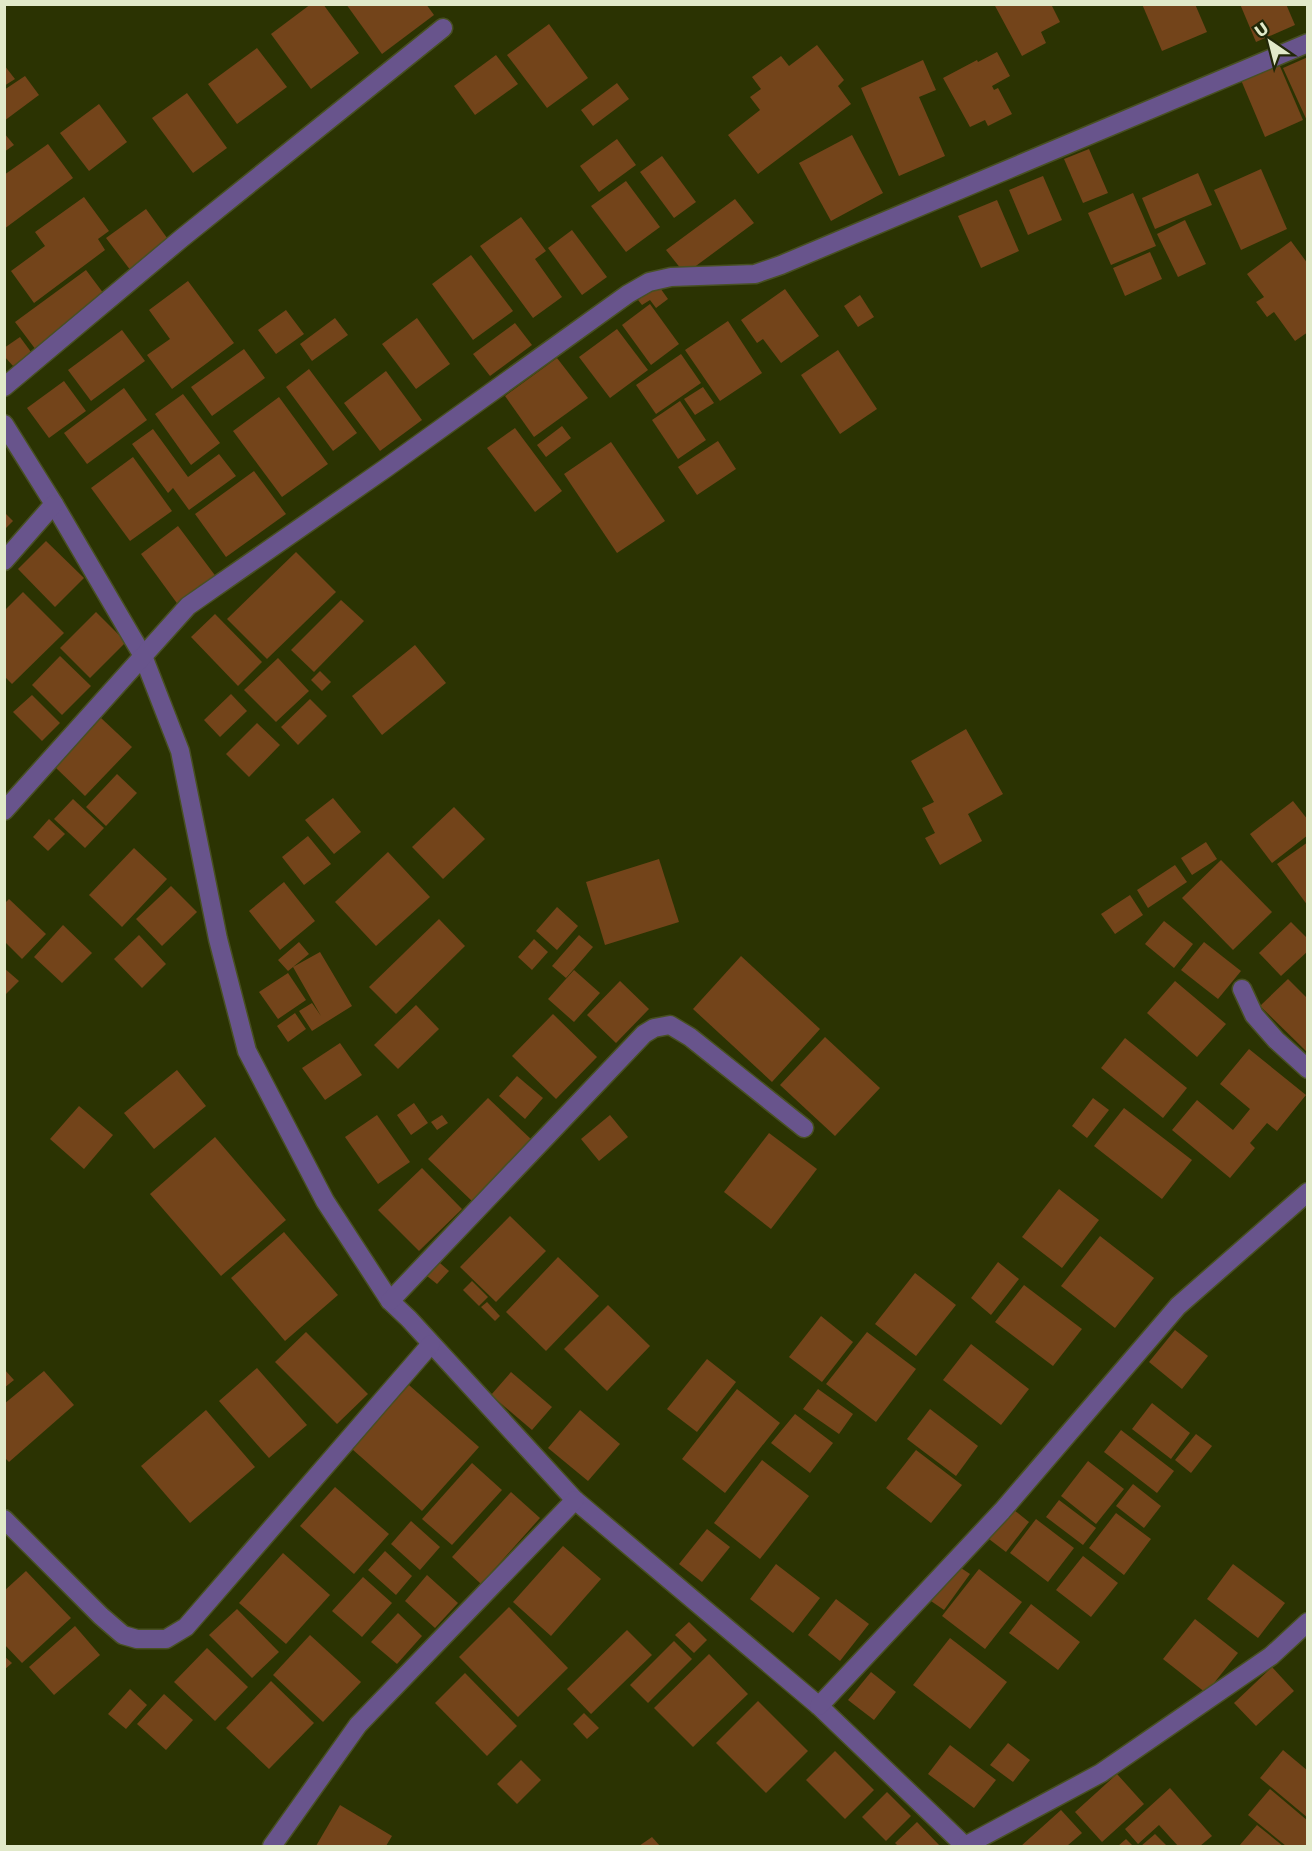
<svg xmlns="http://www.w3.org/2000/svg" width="1312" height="1851" viewBox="0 0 1312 1851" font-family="'DejaVu Sans',sans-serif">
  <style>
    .building { fill: #73441a }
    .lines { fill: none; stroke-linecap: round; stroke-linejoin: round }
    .minor-casing { stroke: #485022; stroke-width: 21 }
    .minor { stroke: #68548c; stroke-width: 18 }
  </style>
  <rect width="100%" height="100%" fill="#2b3302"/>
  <g class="building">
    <path d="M311,4H323L359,53L311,89L271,34Z"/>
    <path d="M346,4H426L434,15L382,54Z"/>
    <path d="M994,4H1051L1060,22L1041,32L1046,43L1022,56Z"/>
    <path d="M1142,4H1195L1207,32L1162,51Z"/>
    <path d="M1240,4H1286L1295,25L1256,42Z"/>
    <path d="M549,24L588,78L547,108L507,55Z"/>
    <path d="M817,45L844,80L838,86L851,104L758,174L728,135L760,110L750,97L761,89L752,77L781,56L789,66Z"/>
    <path d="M257,48L287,87L237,124L208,84Z"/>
    <path d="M997,52L1010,76L992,86L994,90L998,88L1012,114L988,126L985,120L970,127L943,78L977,60L978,62Z"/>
    <path d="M496,55L518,84L475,115L454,86Z"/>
    <path d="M1308,57V123L1283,68Z"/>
    <path d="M923,60L936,90L919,97L945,156L899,176L861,88Z"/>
    <path d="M1279,64L1303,120L1265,137L1241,80Z"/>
    <path d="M4,65L15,79L4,86Z"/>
    <path d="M25,76L39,95L4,121V90Z"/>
    <path d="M617,83L629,99L593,126L581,110Z"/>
    <path d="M187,93L227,148L193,173L152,118Z"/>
    <path d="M99,104L127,142L89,171L60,133Z"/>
    <path d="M4,133L14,145L4,152Z"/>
    <path d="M852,135L883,193L831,221L799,163Z"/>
    <path d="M617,139L636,165L599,192L580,166Z"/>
    <path d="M48,144L73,178L4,229V175Z"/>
    <path d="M1089,149L1108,193L1083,203L1064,159Z"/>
    <path d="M662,156L696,202L674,218L640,172Z"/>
    <path d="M1261,169L1287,229L1241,250L1214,190Z"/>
    <path d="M1198,173L1212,205L1155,229L1142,198Z"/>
    <path d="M1043,176L1062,220L1028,235L1009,190Z"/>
    <path d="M626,181L660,227L626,252L591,206Z"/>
    <path d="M1133,193L1156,246L1111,265L1088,213Z"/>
    <path d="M84,197L109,231L98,239L105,250L34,303L11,271L45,246L35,232Z"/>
    <path d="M735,199L754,223L685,274L666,250Z"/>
    <path d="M997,200L1019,251L981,268L958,216Z"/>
    <path d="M146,209L170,242L131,271L106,238Z"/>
    <path d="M521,217L546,251L535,259L562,297L533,318L480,246Z"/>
    <path d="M1185,220L1206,264L1178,277L1157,234Z"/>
    <path d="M572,230L607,277L582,295L548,248Z"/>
    <path d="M1291,241L1308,264V332L1295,341L1274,312L1267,317L1256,302L1264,297L1247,274Z"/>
    <path d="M1150,252L1162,279L1125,296L1113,268Z"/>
    <path d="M471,255L513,311L473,340L432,284Z"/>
    <path d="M86,270L107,298L36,350L15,322Z"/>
    <path d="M188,281L234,343L172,389L147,355L170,339L149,310Z"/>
    <path d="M658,285L668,299L656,308L650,300L642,305L638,300Z"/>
    <path d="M785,289L819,336L781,363L763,339L757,343L741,320Z"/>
    <path d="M860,295L874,317L858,327L844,306Z"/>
    <path d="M650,304L679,344L651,365L622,325Z"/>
    <path d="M286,310L304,334L276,354L258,330Z"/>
    <path d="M335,318L348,335L312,361L300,344Z"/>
    <path d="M417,318L450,364L416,389L382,344Z"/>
    <path d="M728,321L762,373L720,401L685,350Z"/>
    <path d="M515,323L532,345L490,376L473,354Z"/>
    <path d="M617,329L648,370L610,398L579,357Z"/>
    <path d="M122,330L145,361L91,401L68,370Z"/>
    <path d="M20,337L31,352L13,366L4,356V348Z"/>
    <path d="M244,349L265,378L212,416L191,387Z"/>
    <path d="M838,350L877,409L840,434L801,375Z"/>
    <path d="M681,354L701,383L656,414L636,385Z"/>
    <path d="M557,358L588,398L534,437L505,396Z"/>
    <path d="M309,369L357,433L333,451L286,387Z"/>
    <path d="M386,371L422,420L380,451L344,403Z"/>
    <path d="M64,381L86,411L49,438L27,408Z"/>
    <path d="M703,387L714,403L695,415L684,399Z"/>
    <path d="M124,388L147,420L87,464L64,433Z"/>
    <path d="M183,394L220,443L191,465L155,414Z"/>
    <path d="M279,397L328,464L282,497L233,431Z"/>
    <path d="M680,401L706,440L678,459L652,420Z"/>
    <path d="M562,426L571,438L546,457L537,445Z"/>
    <path d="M515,428L562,491L535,512L487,448Z"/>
    <path d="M153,429L188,477L219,454L236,476L189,510L173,488L168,493L132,444Z"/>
    <path d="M718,441L736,469L697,495L678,467Z"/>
    <path d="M611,442L665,521L617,553L564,474Z"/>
    <path d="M133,457L172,511L130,541L91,488Z"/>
    <path d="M254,471L286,514L226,557L195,514Z"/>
    <path d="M4,512L13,521L4,530Z"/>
    <path d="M178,526L217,578L179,606L141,554Z"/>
    <path d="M46,541L84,578L55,607L18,569Z"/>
    <path d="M296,552L336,592L267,659L227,619Z"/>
    <path d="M23,592L64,633L12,684L4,676V611Z"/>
    <path d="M341,600L364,621L314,672L291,650Z"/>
    <path d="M96,612L126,642L90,678L60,648Z"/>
    <path d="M215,614L262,662L238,686L191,637Z"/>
    <path d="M415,645L446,683L382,735L352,696Z"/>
    <path d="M60,656L91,686L62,715L32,685Z"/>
    <path d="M278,658L309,691L276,722L244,690Z"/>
    <path d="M320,671L331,682L322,691L311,680Z"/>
    <path d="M231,694L247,711L220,737L204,720Z"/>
    <path d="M32,695L60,723L42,741L13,712Z"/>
    <path d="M310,699L327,716L298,745L281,727Z"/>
    <path d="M101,718L132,747L85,796L55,767Z"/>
    <path d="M257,723L280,745L249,777L226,754Z"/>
    <path d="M966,729L1003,794L968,814L982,841L940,865L925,838L935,833L922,808L934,802L911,761Z"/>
    <path d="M117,774L137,793L106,826L86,807Z"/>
    <path d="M333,798L361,832L334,854L305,820Z"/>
    <path d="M73,799L104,828L85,848L54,819Z"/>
    <path d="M1293,801L1308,820V835L1272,863L1250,834Z"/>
    <path d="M454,807L485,839L443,879L412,847Z"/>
    <path d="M49,819L65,834L48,851L33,837Z"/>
    <path d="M308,836L331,864L304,885L282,857Z"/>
    <path d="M1206,842L1217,859L1192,875L1181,858Z"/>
    <path d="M1308,842V906L1277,864Z"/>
    <path d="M134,848L167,879L122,927L89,895Z"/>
    <path d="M388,852L430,897L376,946L335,902Z"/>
    <path d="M659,859L679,922L605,945L586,882Z"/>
    <path d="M1221,860L1272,912L1233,950L1182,898Z"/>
    <path d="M1175,865L1187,882L1148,908L1137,890Z"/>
    <path d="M284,882L315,921L280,950L249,911Z"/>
    <path d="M171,886L197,912L162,946L136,919Z"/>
    <path d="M1130,895L1143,915L1115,934L1101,914Z"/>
    <path d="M9,899L46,934L22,959L4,941V904Z"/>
    <path d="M557,907L578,926L557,950L536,931Z"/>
    <path d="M439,919L465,946L396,1014L369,987Z"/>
    <path d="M1164,921L1193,944L1174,968L1145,944Z"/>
    <path d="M1291,922L1308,939V951L1281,976L1259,953Z"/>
    <path d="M63,925L92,953L62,983L34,957Z"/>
    <path d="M139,935L166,964L142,988L114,959Z"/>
    <path d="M579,935L593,947L566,978L552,966Z"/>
    <path d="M534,939L548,952L532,970L518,957Z"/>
    <path d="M299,942L309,954L293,967L320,952L352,1006L312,1031L299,1011L312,1003L321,1016L293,967L288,971L278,960Z"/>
    <path d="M1204,942L1241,971L1218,999L1181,970Z"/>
    <path d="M741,956L820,1029L772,1082L693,1009Z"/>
    <path d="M4,968L19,981L4,996Z"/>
    <path d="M574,970L600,993L574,1022L548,999Z"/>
    <path d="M288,973L306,1000L278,1019L259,992Z"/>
    <path d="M1288,979L1308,999V1053L1260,1006Z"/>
    <path d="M620,981L649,1009L616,1043L587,1015Z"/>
    <path d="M1175,981L1226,1024L1197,1057L1147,1013Z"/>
    <path d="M416,1005L439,1029L398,1069L374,1045Z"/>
    <path d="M295,1013L306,1029L288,1042L277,1026Z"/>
    <path d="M553,1014L597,1057L556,1099L512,1056Z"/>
    <path d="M825,1037L880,1088L835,1136L780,1085Z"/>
    <path d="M1125,1038L1187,1088L1163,1118L1101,1068Z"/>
    <path d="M340,1043L362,1075L325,1100L302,1068Z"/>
    <path d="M1249,1049L1306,1095L1277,1131L1267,1123L1250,1143L1255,1148L1230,1178L1172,1130L1197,1100L1233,1130L1250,1109L1220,1084Z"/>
    <path d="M177,1070L206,1106L154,1149L124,1113Z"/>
    <path d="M517,1076L543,1098L525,1119L499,1096Z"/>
    <path d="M488,1098L534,1142L474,1203L428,1159Z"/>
    <path d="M1093,1098L1109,1110L1087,1138L1072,1126Z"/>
    <path d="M414,1103L428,1123L411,1135L397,1115Z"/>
    <path d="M79,1106L113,1135L84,1169L50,1139Z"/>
    <path d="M1124,1108L1192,1160L1162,1199L1094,1146Z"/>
    <path d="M377,1115L410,1162L378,1184L345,1137Z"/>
    <path d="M442,1115L448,1123L437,1130L431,1122Z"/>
    <path d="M610,1115L628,1137L599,1161L581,1139Z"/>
    <path d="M769,1133L817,1169L771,1229L724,1192Z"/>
    <path d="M215,1137L286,1220L221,1276L150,1194Z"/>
    <path d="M422,1168L462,1209L419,1251L378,1210Z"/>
    <path d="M1059,1189L1099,1220L1062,1268L1022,1237Z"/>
    <path d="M510,1216L546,1251L496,1302L460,1267Z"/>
    <path d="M284,1232L338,1295L285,1341L231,1278Z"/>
    <path d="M1100,1236L1154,1278L1115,1328L1061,1286Z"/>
    <path d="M558,1257L599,1296L546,1351L506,1312Z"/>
    <path d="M998,1262L1019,1279L991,1315L971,1298Z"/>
    <path d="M440,1263L449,1271L437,1284L427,1276Z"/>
    <path d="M915,1273L956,1305L916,1356L875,1324Z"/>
    <path d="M472,1281L488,1297L479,1306L463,1290Z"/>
    <path d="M1024,1285L1082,1329L1053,1366L995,1322Z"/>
    <path d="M487,1302L500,1316L495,1321L481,1307Z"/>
    <path d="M608,1305L650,1346L607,1391L564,1349Z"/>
    <path d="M821,1316L853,1342L822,1382L789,1357Z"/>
    <path d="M1175,1330L1208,1356L1182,1389L1149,1362Z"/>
    <path d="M306,1332L368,1394L337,1424L275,1362Z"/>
    <path d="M867,1332L916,1369L876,1422L826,1384Z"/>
    <path d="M971,1344L1029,1389L1001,1425L943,1380Z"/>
    <path d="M707,1359L736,1382L697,1432L667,1409Z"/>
    <path d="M257,1368L307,1425L269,1458L219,1401Z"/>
    <path d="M4,1369L14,1380L4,1388Z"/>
    <path d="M44,1371L74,1405L9,1462L4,1457V1404Z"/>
    <path d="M511,1372L552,1407L532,1430L491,1395Z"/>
    <path d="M409,1385L479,1447L422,1511L352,1449Z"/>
    <path d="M737,1389L780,1423L725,1493L682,1459Z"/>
    <path d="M818,1389L853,1414L839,1434L803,1409Z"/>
    <path d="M1152,1403L1190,1433L1171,1459L1132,1429Z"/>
    <path d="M930,1409L978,1446L956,1476L907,1439Z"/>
    <path d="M206,1410L255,1467L190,1523L141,1466Z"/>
    <path d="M580,1410L620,1444L588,1481L548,1448Z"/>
    <path d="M795,1414L833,1443L810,1473L771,1443Z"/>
    <path d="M1121,1430L1174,1471L1157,1493L1104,1452Z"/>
    <path d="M1196,1434L1212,1446L1191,1473L1175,1460Z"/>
    <path d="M916,1450L962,1485L931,1523L886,1488Z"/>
    <path d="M762,1460L809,1496L760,1559L714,1523Z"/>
    <path d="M1088,1461L1124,1489L1096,1524L1061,1496Z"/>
    <path d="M472,1463L502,1490L452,1545L422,1519Z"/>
    <path d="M1133,1484L1161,1506L1144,1528L1116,1506Z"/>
    <path d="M335,1487L389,1534L354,1574L300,1526Z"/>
    <path d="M511,1492L540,1518L481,1584L452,1557Z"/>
    <path d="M1059,1500L1096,1528L1083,1545L1046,1517Z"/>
    <path d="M1009,1506L1029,1522L1006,1552L985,1536Z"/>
    <path d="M1116,1513L1151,1539L1124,1575L1089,1548Z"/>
    <path d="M1036,1519L1074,1548L1048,1582L1010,1553Z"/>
    <path d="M411,1521L440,1547L420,1570L391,1544Z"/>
    <path d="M707,1529L730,1547L702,1582L679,1564Z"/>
    <path d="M563,1546L601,1579L551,1636L513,1602Z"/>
    <path d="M385,1551L412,1576L396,1595L368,1570Z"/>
    <path d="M283,1553L330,1595L286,1644L239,1603Z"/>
    <path d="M1083,1556L1118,1583L1091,1617L1056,1590Z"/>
    <path d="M776,1564L820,1598L793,1633L750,1599Z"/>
    <path d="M1233,1564L1285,1603L1258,1638L1207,1599Z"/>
    <path d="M958,1566L970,1574L944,1610L931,1601Z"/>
    <path d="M979,1569L1022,1602L985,1649L942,1616Z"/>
    <path d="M26,1571L71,1618L22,1663L4,1644V1591Z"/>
    <path d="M427,1575L458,1603L435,1628L405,1601Z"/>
    <path d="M363,1577L392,1603L362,1637L332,1611Z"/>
    <path d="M836,1599L869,1624L840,1661L808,1635Z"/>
    <path d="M1031,1604L1080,1642L1058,1670L1009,1633Z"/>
    <path d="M509,1607L568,1668L518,1717L459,1657Z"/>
    <path d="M237,1609L279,1652L252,1678L209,1635Z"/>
    <path d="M398,1613L422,1636L397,1664L371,1642Z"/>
    <path d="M1195,1619L1238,1653L1206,1693L1163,1659Z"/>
    <path d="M689,1622L707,1640L694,1653L675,1635Z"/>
    <path d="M75,1626L100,1655L54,1695L29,1667Z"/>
    <path d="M627,1630L652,1655L591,1714L567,1689Z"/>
    <path d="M310,1635L361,1682L323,1722L273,1675Z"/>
    <path d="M950,1638L1007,1682L970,1729L913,1685Z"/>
    <path d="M674,1641L692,1659L648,1703L630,1685Z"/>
    <path d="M207,1648L248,1687L215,1721L174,1682Z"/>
    <path d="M709,1654L748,1694L693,1747L654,1708Z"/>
    <path d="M4,1656L12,1663L4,1670Z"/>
    <path d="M1272,1667L1294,1691L1256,1726L1234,1703Z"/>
    <path d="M871,1672L896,1692L874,1720L848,1700Z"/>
    <path d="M465,1673L517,1726L487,1756L435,1703Z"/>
    <path d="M271,1681L314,1723L269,1769L226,1728Z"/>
    <path d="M130,1689L147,1705L126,1729L108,1714Z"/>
    <path d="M164,1694L193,1720L166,1750L137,1724Z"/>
    <path d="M758,1701L808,1751L766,1793L716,1743Z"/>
    <path d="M584,1713L599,1728L587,1739L573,1724Z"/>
    <path d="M1008,1743L1030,1760L1013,1782L990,1765Z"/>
    <path d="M950,1745L996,1780L974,1808L928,1774Z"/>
    <path d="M1283,1750L1308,1771V1818L1260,1778Z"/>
    <path d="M835,1751L874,1790L845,1819L806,1780Z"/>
    <path d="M521,1760L541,1780L517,1804L497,1784Z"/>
    <path d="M1117,1774L1144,1804L1102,1842L1075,1812Z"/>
    <path d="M1170,1788L1212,1836L1200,1846H1178L1159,1825L1138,1844L1125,1829Z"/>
    <path d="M1270,1789L1308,1821V1846H1286L1248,1815Z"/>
    <path d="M887,1792L911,1816L886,1841L862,1817Z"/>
    <path d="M340,1805L392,1836L386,1846H316Z"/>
    <path d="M1061,1810L1082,1833L1067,1846H1021Z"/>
    <path d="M917,1822L940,1846H898L895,1843Z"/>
    <path d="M1257,1825L1283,1846H1239Z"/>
    <path d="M1155,1834L1167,1846H1141Z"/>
    <path d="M652,1837L660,1846H639Z"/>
    <path d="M1126,1839L1133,1846H1118Z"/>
  </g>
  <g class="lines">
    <g class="minor-casing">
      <g id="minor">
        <path d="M4,387L182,238L443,28"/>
        <path d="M4,424L54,504L143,656L180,751L218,939L247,1051L325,1201L390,1301L409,1319L575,1500L819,1706L965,1846"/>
        <path d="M4,561L54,504"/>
        <path d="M4,811L188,606L386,468L628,294L649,282L671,277L755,274L781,265L1308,43"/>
        <path d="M1242,989L1254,1015L1276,1040L1308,1069"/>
        <path d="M390,1301L644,1034L654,1028L670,1025L690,1037L804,1128"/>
        <path d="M4,1519L101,1616L123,1635L137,1639H166L186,1627L431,1344"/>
        <path d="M819,1706L1002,1511L1178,1306L1308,1192"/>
        <path d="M272,1846L358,1725L575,1500"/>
        <path d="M965,1846L1101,1773L1271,1656L1308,1622"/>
      </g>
    </g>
    <use href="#minor" class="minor"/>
  </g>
  <rect width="1312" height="1851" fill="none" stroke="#e1e9c9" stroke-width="12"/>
  <g transform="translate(1270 42) rotate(325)" stroke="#222808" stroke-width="4.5" paint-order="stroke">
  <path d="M0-4.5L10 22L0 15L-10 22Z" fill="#e1e9c9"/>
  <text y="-9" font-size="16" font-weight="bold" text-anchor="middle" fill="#e1e9c9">U</text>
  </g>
</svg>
